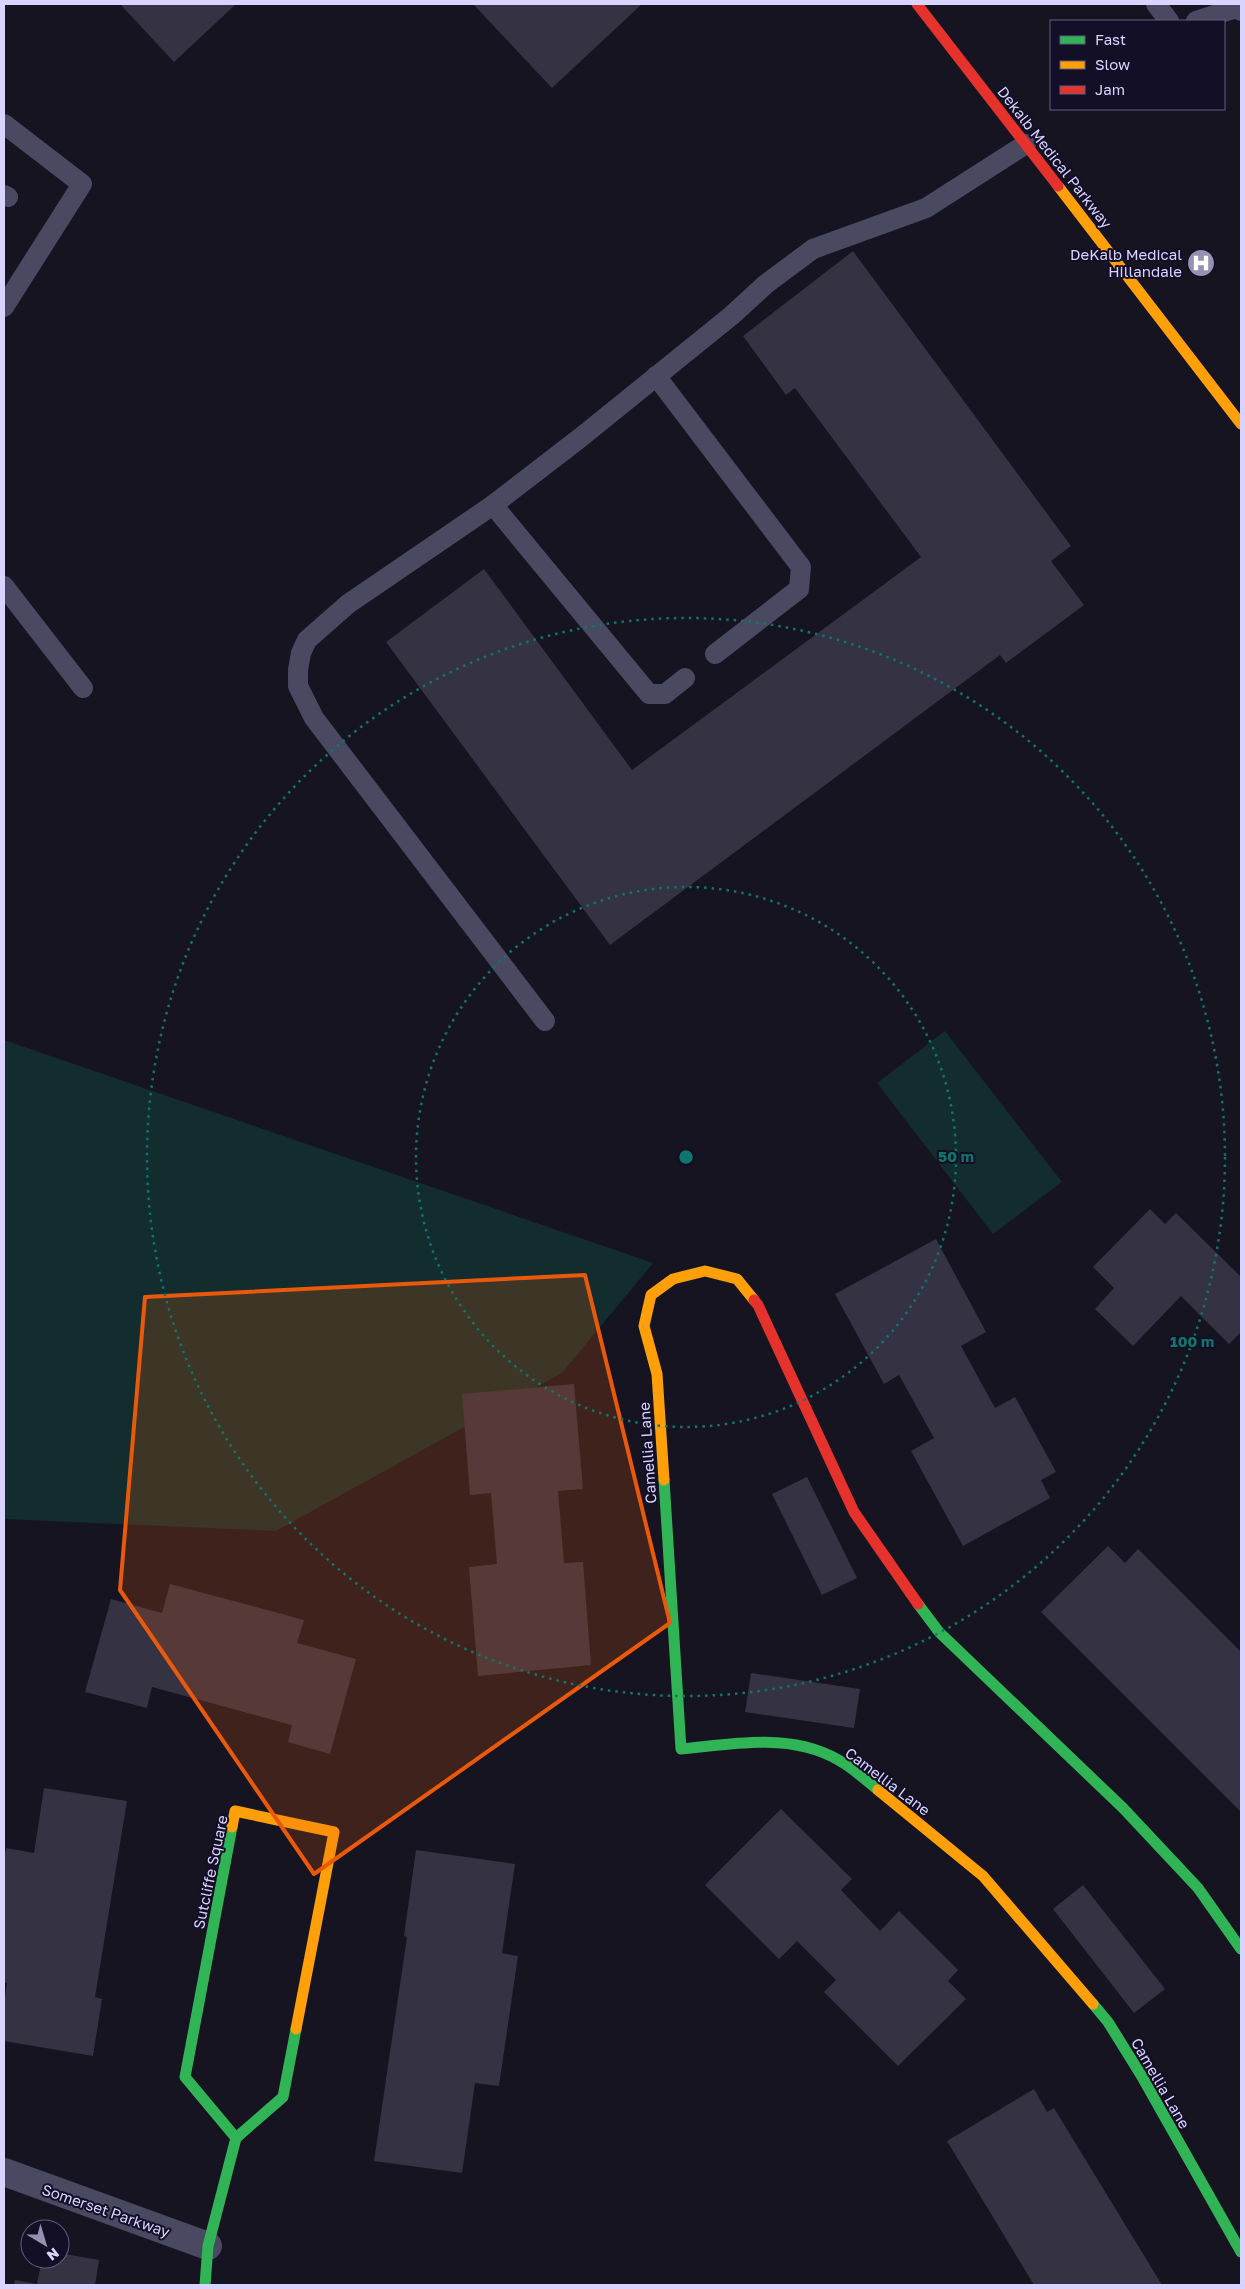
<svg xmlns="http://www.w3.org/2000/svg" width="1245" height="2289" viewBox="0 0 1245 2289" font-family="'Golos Text',sans-serif">
  <style>
    .green { fill: #132c2d }
    .building { fill: #343243 }
    .lines { fill: none; stroke-linecap: round; stroke-linejoin: round }
    .lane { stroke: #4a4962; stroke-width: 20 }
    .street { stroke: #4a4962; stroke-width: 28 }
    .fast { stroke: #30b455; stroke-width: 11 }
    .slow { stroke: #ff9f0a; stroke-width: 11 }
    .jam { stroke: #e5322d; stroke-width: 11 }
    .marked { fill: #e8590c; fill-opacity: 0.2; stroke: #e8590c; stroke-width: 4; stroke-linejoin: round }
    .ring { fill: none; stroke: #0f766e; stroke-width: 2.5; stroke-dasharray: 2.5 5 }
    .labels { text-anchor: middle; dominant-baseline: central; stroke-width: 4; stroke-linejoin: round; paint-order: stroke }
    .street-label { font-size: 15px; fill: #d9d4ff; stroke: #130f26 }
    .poi-label { font-size: 15px; fill: #d9d4ff; stroke: #130f26; text-anchor: end }
    .centre { fill: #0f766e; stroke: #130f26; stroke-width: 2.5 }
    .ring-label { font-size: 15px; text-anchor: middle; font-weight: bold; fill: #0f766e; stroke: #130f26; stroke-width: 4; stroke-linejoin: round; paint-order: stroke }
  </style>
  <rect width="100%" height="100%" fill="#161421"/>
  <g class="green">
    <path d="M945,1031L1062,1182L993,1234L877,1083Z"/>
    <path d="M4,1040L653,1263L562,1373L276,1531L4,1519Z"/>
  </g>
  <g class="building">
    <path d="M120,4H236L174,62Z"/>
    <path d="M473,4H642L552,88Z"/>
    <path d="M853,251L1071,546L1051,561L1084,605L1006,663L1000,655L610,945L386,642L484,569L632,770L921,557L795,388L786,395L743,336Z"/>
    <path d="M1150,1209L1165,1224L1176,1213L1241,1277V1332L1229,1344L1181,1296L1133,1346L1095,1309L1114,1288L1093,1267Z"/>
    <path d="M936,1239L986,1332L961,1346L995,1408L1015,1397L1056,1472L1041,1480L1050,1498L963,1546L911,1451L934,1438L899,1375L884,1384L835,1294Z"/>
    <path d="M574,1384L583,1489L558,1491L564,1563L583,1562L591,1665L478,1676L469,1567L497,1564L491,1493L470,1495L462,1394Z"/>
    <path d="M807,1477L857,1578L822,1595L772,1494Z"/>
    <path d="M1108,1546L1125,1563L1138,1549L1241,1652V1812L1041,1612Z"/>
    <path d="M170,1584L304,1620L297,1643L356,1659L330,1754L288,1742L292,1725L152,1687L147,1708L85,1692L111,1599L162,1613Z"/>
    <path d="M751,1673L860,1689L854,1728L745,1712Z"/>
    <path d="M44,1788L127,1801L95,1997L102,1999L93,2056L4,2041V2004L7,1983L4,1982V1860L6,1848L34,1853Z"/>
    <path d="M781,1809L852,1879L841,1890L880,1931L899,1911L958,1970L948,1981L966,1999L898,2066L824,1992L836,1980L797,1941L779,1959L705,1885Z"/>
    <path d="M416,1850L515,1864L502,1953L518,1956L499,2086L475,2083L462,2173L374,2161L407,1937L404,1936Z"/>
    <path d="M1083,1885L1165,1989L1134,2013L1053,1909Z"/>
    <path d="M1034,2089L1047,2112L1054,2108L1162,2285H1034L947,2141Z"/>
    <path d="M60,2253L99,2260L95,2285H14L15,2280L37,2284L42,2259H60Z"/>
  </g>
  <g class="lines">
    <g class="lane">
      <path d="M1156,4L1169,21"/>
      <path d="M1196,21L1236,8L1241,11"/>
      <path d="M4,124L82,184L4,307"/>
      <path d="M4,195L8,197"/>
      <path d="M656,376L801,567L799,589L715,654"/>
      <path d="M493,505L649,694H665L685,678"/>
      <path d="M4,586L83,688"/>
      <path d="M545,1021L314,718L298,686V670L301,653L307,640L348,604L493,505L580,438L731,316L766,284L813,249L926,208L1026,144"/>
    </g>
    <path class="street" d="M4,2172L208,2246"/>
    <g class="fast">
      <path d="M664,1480L681,1749C736,1744 796,1731 845,1764C857,1772 867,1781 878,1790"/>
      <path d="M918,1604L939,1632L1123,1808L1198,1888L1241,1949"/>
      <path d="M1093,2004L1108,2022L1141,2075L1241,2252"/>
      <path d="M236,2138L283,2097L296,2029"/>
      <path d="M205,2285L208,2246L236,2138L185,2077L232,1827"/>
    </g>
    <g class="slow">
      <path d="M1058,186L1241,424"/>
      <path d="M664,1480L657,1374L644,1326L651,1295L673,1279L705,1271L737,1279L754,1300"/>
      <path d="M878,1790L983,1876L1093,2004"/>
      <path d="M232,1827L235,1811L334,1832L296,2029"/>
    </g>
    <g class="jam">
      <path d="M917,4L1058,186"/>
      <path d="M754,1300L758,1305L854,1512L918,1604"/>
    </g>
  </g>
  <path class="marked" d="M585,1275L670,1623L314,1874L120,1590L145,1297Z"/>
  <g class="ring">
    <circle cx="686" cy="1157" r="270"/>
    <circle cx="686" cy="1157" r="539"/>
  </g>
  <defs>
    <g id="hospital-disc" transform="scale(1.4375)"><circle r="9.5" fill="#9591b1" stroke="#130f26"/><path d="M-5-5h3v3.5h4V-5h3V5h-3V1.5h-4V5h-3Z" fill="#fff"/></g>
  </defs>
  <g fill-rule="evenodd">
    <use href="#hospital-disc" x="1201" y="263"/>
  </g>
  <g class="labels">
    <g class="street-label">
      <text transform="translate(1055 157) rotate(52)">Dekalb Medical Parkway</text>
      <text transform="translate(647 1453) rotate(-94)">Camellia Lane</text>
      <text transform="translate(888 1781) rotate(37)">Camellia Lane</text>
      <text transform="translate(210 1872) rotate(-78)">Sutcliffe Square</text>
      <text transform="translate(1161 2083) rotate(60)">Camellia Lane</text>
      <text transform="translate(106 2210) rotate(19)">Somerset Parkway</text>
    </g>
    <g class="poi-label">
      <text x="1182" y="254">DeKalb Medical<tspan x="1182" dy="17">Hillandale</tspan></text>
    </g>
  </g>
  <circle cx="686" cy="1157" r="8" class="centre"/>
  <g class="ring-label">
    <text x="956" y="1162">50 m</text>
    <text x="1192" y="1347">100 m</text>
  </g>
  <rect width="1245" height="2289" fill="none" stroke="#d9d4ff" stroke-width="10"/>
  <rect x="1050" y="20" width="175" height="90" fill="#130f26" stroke="#625e7d"/>
  <rect x="1060" y="36" width="25" height="8" fill="#30b455" stroke="#625e7d"/>
  <text x="1095" y="45" font-size="15" fill="#d9d4ff">Fast</text>
  <rect x="1060" y="61" width="25" height="8" fill="#ff9f0a" stroke="#625e7d"/>
  <text x="1095" y="70" font-size="15" fill="#d9d4ff">Slow</text>
  <rect x="1060" y="86" width="25" height="8" fill="#e5322d" stroke="#625e7d"/>
  <text x="1095" y="95" font-size="15" fill="#d9d4ff">Jam</text>
  <g transform="translate(45 2244) rotate(142)"><circle r="24" fill="#130f26" stroke="#625e7d"/>
  <path d="M0-4L9 19L0 12L-9 19Z" fill="#9591b1"/>
  <text y="-8" font-size="14" font-weight="bold" text-anchor="middle" fill="#d9d4ff">N</text>
  </g>
</svg>
